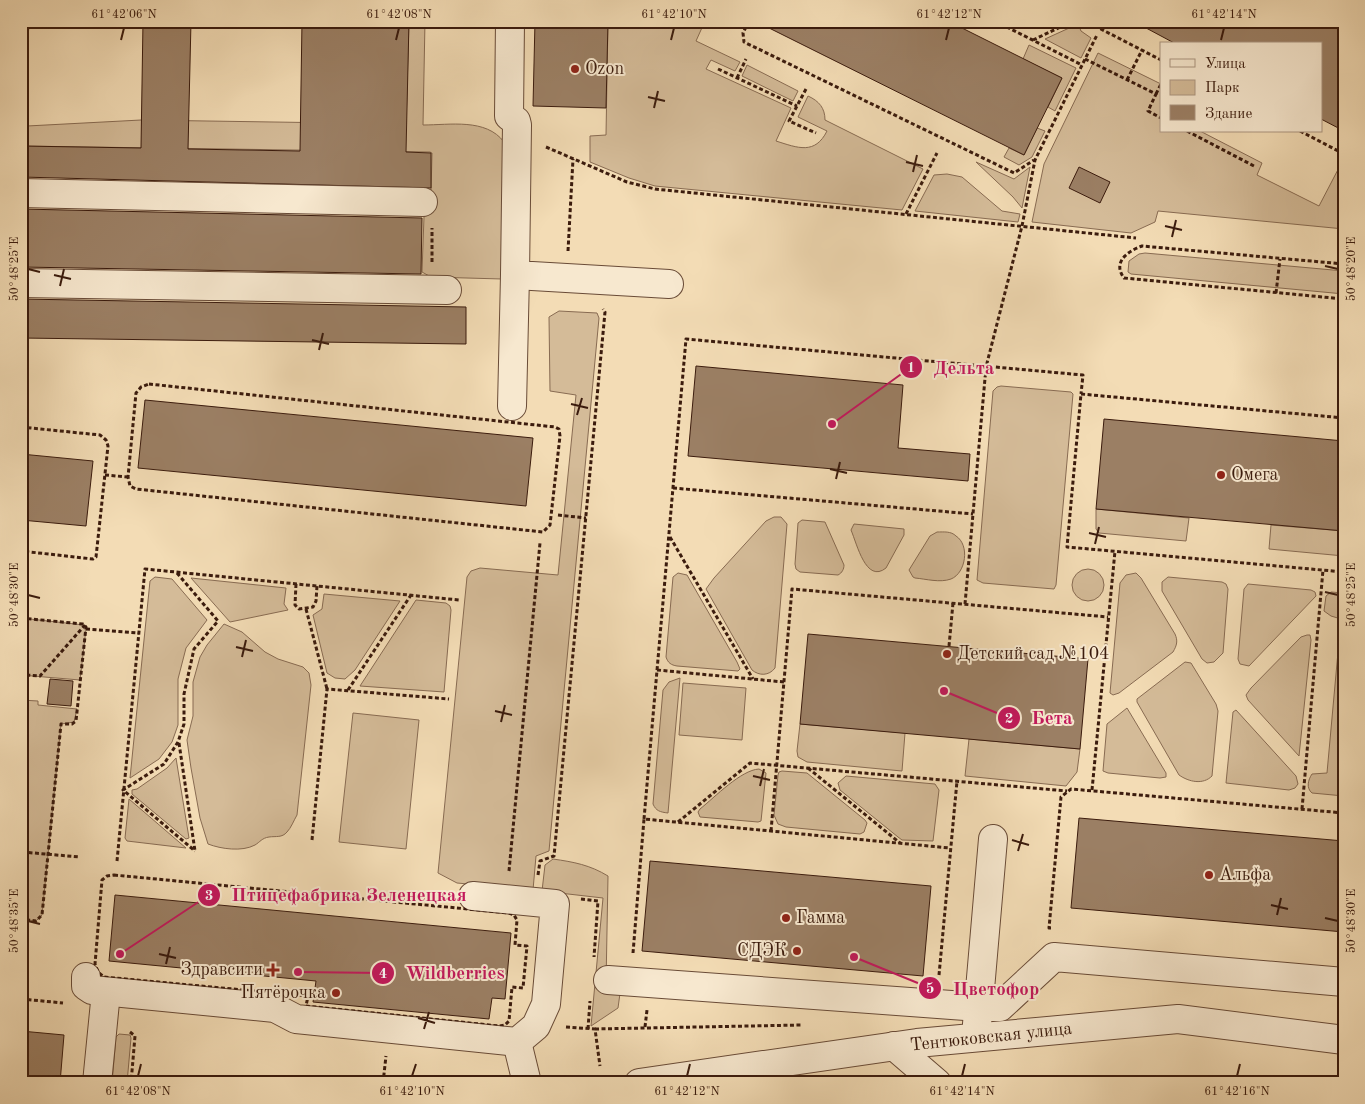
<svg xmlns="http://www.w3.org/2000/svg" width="1365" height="1104" viewBox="0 0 1365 1104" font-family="'Old Standard TT',serif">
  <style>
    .green { fill: #d4bb98; stroke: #886b52 }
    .building { fill: #9b7f64; stroke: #3b1b0d }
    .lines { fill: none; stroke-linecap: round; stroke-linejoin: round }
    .minor-casing { stroke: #694b37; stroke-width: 30 }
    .path { stroke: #3b1b0d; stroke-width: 3; stroke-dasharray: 4 2.5; stroke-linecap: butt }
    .minor { stroke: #f7e8cf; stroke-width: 28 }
    .ticks { fill: none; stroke: #3b1b0d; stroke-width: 2 }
    .poi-dot { fill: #8f2418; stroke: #f7e8cf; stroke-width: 2 }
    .labels { text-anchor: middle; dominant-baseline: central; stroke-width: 4; stroke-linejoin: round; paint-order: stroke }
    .poi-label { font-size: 18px; fill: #3b1b0d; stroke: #f7e8cf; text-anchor: start }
    .street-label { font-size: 18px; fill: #3b1b0d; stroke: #f7e8cf }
    .leader { fill: none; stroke: #c2185b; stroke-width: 2 }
    .callout-dot { fill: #c2185b; stroke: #f7e8cf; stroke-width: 2 }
    .mark-label { font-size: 15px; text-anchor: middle; font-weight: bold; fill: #fff }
    .callout-label { font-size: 19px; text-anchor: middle; font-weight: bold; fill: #c2185b; stroke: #f7e8cf; stroke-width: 4; stroke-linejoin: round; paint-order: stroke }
    .neatline { fill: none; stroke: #3b1b0d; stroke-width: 2 }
    .ticks-label { font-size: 12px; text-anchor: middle; fill: #3b1b0d }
  </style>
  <rect width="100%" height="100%" fill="#f3dcb5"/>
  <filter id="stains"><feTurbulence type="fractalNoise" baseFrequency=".004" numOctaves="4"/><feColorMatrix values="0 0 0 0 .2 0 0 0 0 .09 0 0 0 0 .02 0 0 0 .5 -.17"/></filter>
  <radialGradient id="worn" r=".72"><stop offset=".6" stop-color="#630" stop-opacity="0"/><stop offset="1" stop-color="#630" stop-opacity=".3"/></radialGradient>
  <g class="green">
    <path d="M21,21H30L21,80Z"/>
    <path d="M409,21H425L423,125C450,125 486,118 504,142L502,279L431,277L422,272L424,217L431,194L432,153L430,152L21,146V127L27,126L141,120L406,124Z"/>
    <path d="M608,21H705L696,41L740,62L735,71L711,60L706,69L791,108L776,141C798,148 815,155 827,131L798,117L808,96C819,101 825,108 825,120L923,169L902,210L655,186L629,178L590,162V136L606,135Z"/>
    <path d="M1078,24L1081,31L1091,38L1081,58L1045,39Z"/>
    <path d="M1029,45L1076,68L1055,111L1048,107L1062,78L1023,59Z"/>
    <path d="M1098,53L1161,84V131H1200L1262,163L1257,175L1319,206L1343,160L1344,161V229L1158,211L1155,222L1131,233L1032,222L1044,164Z"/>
    <path d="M747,65L798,91L793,101L742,76Z"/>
    <path d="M1037,128L1045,131L1032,157L1019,165L1004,157L1009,148L1024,155Z"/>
    <path d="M976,162L1014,179L1030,167L1022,208L1013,197Z"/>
    <path d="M947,174L962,177L1002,211L1020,214L1018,222L915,211L934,175Z"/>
    <path d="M1145,253L1344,271V294L1131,274L1128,272L1129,261L1139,254Z"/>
    <path d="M559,311L597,313L599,318L549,851L536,856L533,890L457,883L438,873L467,577L471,571L480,568L558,575L576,395L550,391L549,317Z"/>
    <path d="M1001,386L1071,392L1073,394L1056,585L1054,589L983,583L977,580L993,391L997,387Z"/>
    <path d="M1096,509L1189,518L1186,541L1099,533L1096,529Z"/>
    <path d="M774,517H781L787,524L775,668C769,676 759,676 752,670L706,589L714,578L766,521Z"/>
    <path d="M802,520L825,522L844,565C844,569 842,573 838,575L800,572L796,569L795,564L798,523Z"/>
    <path d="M854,524L904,529V535L886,568C866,584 857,544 851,530Z"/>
    <path d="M1271,525L1344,531V556L1269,549Z"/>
    <path d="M937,532C944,532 951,531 956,536C970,545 966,573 951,579C940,583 926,579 915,578L913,577L909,570L930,536Z"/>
    <circle cx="1088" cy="585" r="16"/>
    <path d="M678,573L687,575L737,662L740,669L738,671L677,666C671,665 668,663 666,657L673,577Z"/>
    <path d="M1136,573L1141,578L1175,634C1178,641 1177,645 1173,652L1119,693L1113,695L1110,693L1120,583L1126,575Z"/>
    <path d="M155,577L172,579L207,620L186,648L178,679V725L172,742L159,759L130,778L150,581Z"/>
    <path d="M1168,577L1222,582L1226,584L1228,589L1223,653L1214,662L1207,663L1202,659L1162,591V582Z"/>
    <path d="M191,578L286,588L284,604L288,610L230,622Z"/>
    <path d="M1248,584L1311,590L1315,592L1316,596L1249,666L1240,664L1238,659L1244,589Z"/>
    <path d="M1331,592L1344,593V796L1312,793C1306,788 1308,780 1312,774L1327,773L1341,619L1331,616L1324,611L1326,596Z"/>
    <path d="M324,594L400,601L355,670L345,679L335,678L327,673L313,615L322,609Z"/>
    <path d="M416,600L446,603L450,606L451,610L444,692L360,686Z"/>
    <path d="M21,618L84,625L86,629L80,680L21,675Z"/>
    <path d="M224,624L242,632L265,652L278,659L303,667L309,673L311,685L297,815C294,820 291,828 287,832C282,838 276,836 269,837C262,838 260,842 255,845C242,852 221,849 208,844L200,818L191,768L187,740L193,716V682L200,657L207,645Z"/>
    <path d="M1307,635H1310L1311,640L1299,756L1248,700L1246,695L1251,688L1301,637Z"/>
    <path d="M1185,662L1191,663L1216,704L1218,711L1212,776C1203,785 1189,782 1179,775L1137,702V699Z"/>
    <path d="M680,678L668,813C660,812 656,811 653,804L663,690L669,682Z"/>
    <path d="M683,683L746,688L742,740L679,735Z"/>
    <path d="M21,700L38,701V705L77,709L74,722L61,724L42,915L36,921L21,919Z"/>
    <path d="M1127,708L1166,773V777L1160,778L1108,773L1103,771L1107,724Z"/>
    <path d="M1236,710L1296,776L1298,784L1295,788L1289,790L1226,783L1233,712Z"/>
    <path d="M353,713L419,720L406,849L339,842Z"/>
    <path d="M800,724L905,733L902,771L807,762L798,757L797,751Z"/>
    <path d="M969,739L1080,749L1077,772L1066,786L965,776Z"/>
    <path d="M176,758L189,838L186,839L132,794V790L137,789L167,768Z"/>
    <path d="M759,769L766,773L761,821L758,822L700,817L698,812L700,809C715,797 741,770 759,769Z"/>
    <path d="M782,771L807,773L865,820L867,823L864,832L860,834L786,827L778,824L774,815L778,775L779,772Z"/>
    <path d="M846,776L935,784L939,790L933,841L902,840L898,837L840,790L838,783Z"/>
    <path d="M129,799L186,848L127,841L125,838Z"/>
    <path d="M553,859C574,862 590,865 608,876L606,985L621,986L618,1008L591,1026L603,898L542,891L545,865Z"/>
    <path d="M119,1034L130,1035L131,1038L127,1083H112L116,1037Z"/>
  </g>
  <g class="building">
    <path d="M143,21H191L188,149L300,151L302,21H409L406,152L431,153V188L21,177V146L141,148Z"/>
    <path d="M535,21H608L606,108L533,106Z"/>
    <path d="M755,21H948L1062,78L1024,155Z"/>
    <path d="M1133,21H1344V131L1321,119V44H1176Z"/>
    <path d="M1079,167L1110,182L1100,203L1069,188Z"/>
    <path d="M21,209L422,218L421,274L21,267Z"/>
    <path d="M21,299L466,307V344L21,338Z"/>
    <path d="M696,366L903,385L898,448L970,454L968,481L688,456Z"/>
    <path d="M145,400L533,438L526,506L138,468Z"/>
    <path d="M1104,419L1344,441V531L1096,509Z"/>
    <path d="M21,454L93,461L86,526L21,520Z"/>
    <path d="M808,634L1088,659L1080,749L800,724Z"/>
    <path d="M50,679L73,681L71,706L47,704Z"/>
    <path d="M1079,818L1344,841V932L1071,908Z"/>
    <path d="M650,861L931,886L923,976L642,951Z"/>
    <path d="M115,895L511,933L505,999L492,998L489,1019L313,1002L316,981L109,961Z"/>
    <path d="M21,1031L64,1035L60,1083H21Z"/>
  </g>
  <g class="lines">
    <g class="minor-casing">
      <g id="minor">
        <path d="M510,21L509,116L516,121L517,125L515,275L669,284"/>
        <path d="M21,193L423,202"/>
        <path d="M21,283L447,290"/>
        <path d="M512,406L515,275"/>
        <path d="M86,977V986L92,990L275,1008L296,1019L306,1020L517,1042L536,1026L546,1004L555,904L473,896"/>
        <path d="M608,980L979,1007H1000L1054,957L1344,982"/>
        <path d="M977,1024L993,839"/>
        <path d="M517,1042L527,1083"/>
        <path d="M894,1046L937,1083"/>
        <path d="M97,1083L106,992"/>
        <path d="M639,1083L917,1043L1178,1019L1344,1040"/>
      </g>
    </g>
    <g class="path">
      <path d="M749,21L743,33L744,42L1014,173L1034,160"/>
      <path d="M995,21L1082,65"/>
      <path d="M1090,21L1097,27L1161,60"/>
      <path d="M1033,40L1073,21"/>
      <path d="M1085,59L1156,94L1148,111L1161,118"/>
      <path d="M718,69L797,106"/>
      <path d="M737,78L746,59"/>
      <path d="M1127,80L1142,50"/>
      <path d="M806,89L789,121L816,133"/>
      <path d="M1156,94L1161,84"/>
      <path d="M1187,131L1254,166"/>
      <path d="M1300,131L1344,154"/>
      <path d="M546,147L627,182L655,189L1136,238"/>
      <path d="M906,214L937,153"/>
      <path d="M568,251L573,159"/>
      <path d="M432,262V228"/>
      <path d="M1344,264L1142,246C1128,251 1112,262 1124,278L1344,299"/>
      <path d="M1276,293L1280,259"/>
      <path d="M149,384L555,427L559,429L560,436L550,525L543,532L136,489L130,486L128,477L136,393L141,387Z"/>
      <path d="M1344,418L1081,394L1067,547L1344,572"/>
      <path d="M21,427L100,435L106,440L108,446L96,557L93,559L21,551"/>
      <path d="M105,475L128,477"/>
      <path d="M673,488L973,514"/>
      <path d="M558,515L586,518"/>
      <path d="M670,537L753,679"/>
      <path d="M177,573L218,621L194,649L184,694V724L178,742L164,764L123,790L195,851"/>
      <path d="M296,584L295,605L299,609L313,607L316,601L317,586"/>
      <path d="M965,604L986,367L1022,226L1035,160L1097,35"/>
      <path d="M306,609L327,689"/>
      <path d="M21,618L83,624L86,627L76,721L72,724H61L42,915L36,921L21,919"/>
      <path d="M86,629L139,633"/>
      <path d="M949,646L953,603"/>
      <path d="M657,670L784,682"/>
      <path d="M21,671L27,675L40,676L85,625"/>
      <path d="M348,690L411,595"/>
      <path d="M179,743L195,851"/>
      <path d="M808,768L900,843"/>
      <path d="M1092,790L1115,551"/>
      <path d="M1302,809L1323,570"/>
      <path d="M644,819L686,339L1083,375L1081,394"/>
      <path d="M678,822L750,763L1067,791"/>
      <path d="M771,831L792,589L1108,617"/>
      <path d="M312,840L327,689L449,699"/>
      <path d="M22,852L80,857"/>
      <path d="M117,861L145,569L459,600"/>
      <path d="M509,871L540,543"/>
      <path d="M114,875L509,913L514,915L517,920L515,945L527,946L523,988L512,987L509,1021L505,1025L499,1026L306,1006L308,996L104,977L98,972L95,964L102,880L107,876Z"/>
      <path d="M538,875L540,861L554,856L605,312L603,309"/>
      <path d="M581,899L598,901L594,957"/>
      <path d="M1051,928H1049L1061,797L1071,789L1344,813"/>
      <path d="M633,953L644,819L950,848"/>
      <path d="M939,975L957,781"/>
      <path d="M21,999L63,1003"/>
      <path d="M566,1027L595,1029L600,1066"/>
      <path d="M645,1027L647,1010"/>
      <path d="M588,1029L590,1001"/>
      <path d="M595,1029L802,1025"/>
      <path d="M130,1032L135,1036L131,1083"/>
      <path d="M383,1083L386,1056"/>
    </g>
    <use href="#minor" class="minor"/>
  </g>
  <path class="ticks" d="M121,40L124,28M396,40L399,28M671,40L674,28M946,40L949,28M1221,40L1224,28M648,97L665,101M654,108L658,91M906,162L923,166M913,172L917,155M1165,226L1182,230M1172,237L1176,220M1325,266L1338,269M28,269L40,272M54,275L71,279M60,286L64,269M312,340L329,344M319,350L323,333M571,404L588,408M577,415L582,398M830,469L847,473M836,479L840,462M1089,533L1106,537M1095,544L1099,527M1325,592L1338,595M28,595L40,598M236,647L253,651M242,657L246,640M495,711L512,715M501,722L505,705M753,776L770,780M760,786L764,769M1012,840L1029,845M1018,851L1023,834M1271,905L1288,909M1277,915L1281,898M1325,918L1338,921M28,921L40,924M159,954L176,958M166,964L170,947M418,1018L435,1023M424,1029L429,1012M138,1076L141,1064M412,1076L416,1064M687,1076L690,1064M962,1076L965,1064M1237,1076L1240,1064"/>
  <g class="poi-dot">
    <circle cx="575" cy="69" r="5"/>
    <circle cx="1221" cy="475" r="5"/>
    <circle cx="947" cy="654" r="5"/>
    <circle cx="1209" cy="875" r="5"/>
    <circle cx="786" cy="918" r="5"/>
    <circle cx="797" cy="951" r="5"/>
    <path d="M270.5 962.5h5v5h5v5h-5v5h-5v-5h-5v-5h5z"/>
    <circle cx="336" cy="993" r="5"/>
  </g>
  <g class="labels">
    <g class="poi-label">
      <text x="585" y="69">Ozon</text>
      <text x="1231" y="475">Омега</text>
      <text x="957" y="654">Детский сад №104</text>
      <text x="1219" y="875">Альфа</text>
      <text x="796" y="918">Гамма</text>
      <text x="787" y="951" text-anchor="end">СДЭК</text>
      <text x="263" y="970" text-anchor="end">Здравсити</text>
      <text x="326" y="993" text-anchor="end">Пятёрочка</text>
    </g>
    <g class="street-label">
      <text transform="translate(991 1037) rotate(-6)">Тентюковская улица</text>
    </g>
  </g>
  <path class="leader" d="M832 424L911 367M944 691L1009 718M120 954L209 895M298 972L383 973M854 957L930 988"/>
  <g class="callout-dot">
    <circle cx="832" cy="424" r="5"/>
    <circle cx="944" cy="691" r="5"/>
    <circle cx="120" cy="954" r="5"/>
    <circle cx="298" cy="972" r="5"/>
    <circle cx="854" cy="957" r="5"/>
    <circle cx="911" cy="367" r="12"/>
    <circle cx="1009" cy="718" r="12"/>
    <circle cx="209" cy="895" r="12"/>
    <circle cx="383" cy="973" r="12"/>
    <circle cx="930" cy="988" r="12"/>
  </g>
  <g class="mark-label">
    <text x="911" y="372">1</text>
    <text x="1009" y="723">2</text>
    <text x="209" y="900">3</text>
    <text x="383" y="978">4</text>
    <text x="930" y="993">5</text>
  </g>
  <g class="callout-label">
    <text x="964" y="374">Дельта</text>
    <text x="1052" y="724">Бета</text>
    <text x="349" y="901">Птицефабрика Зеленецкая</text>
    <text x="455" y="979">Wildberries</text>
    <text x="996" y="995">Цветофор</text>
  </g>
  <rect width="1365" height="1104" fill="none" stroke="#f3dcb5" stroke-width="55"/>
  <rect x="1160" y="42" width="162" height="90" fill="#f7e8cf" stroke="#ac9681"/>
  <rect x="1170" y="59" width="25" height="8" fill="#f7e8cf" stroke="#ac9681"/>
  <text x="1205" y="68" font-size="15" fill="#3b1b0d">Улица</text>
  <rect x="1170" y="80" width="25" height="15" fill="#d4bb98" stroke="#ac9681"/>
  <text x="1205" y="92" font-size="15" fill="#3b1b0d">Парк</text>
  <rect x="1170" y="105" width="25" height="15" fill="#9b7f64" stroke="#ac9681"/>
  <text x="1205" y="118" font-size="15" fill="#3b1b0d">Здание</text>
  <rect x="28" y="28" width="1310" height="1048" class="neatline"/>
  <g class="ticks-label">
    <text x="124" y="18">61°42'06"N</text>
    <text x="399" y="18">61°42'08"N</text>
    <text x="674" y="18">61°42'10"N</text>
    <text x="949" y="18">61°42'12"N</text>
    <text x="1224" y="18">61°42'14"N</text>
    <text transform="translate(14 269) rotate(-90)" y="4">50°48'25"E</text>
    <text transform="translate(1351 269) rotate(-90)" y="4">50°48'20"E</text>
    <text transform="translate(14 595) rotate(-90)" y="4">50°48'30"E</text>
    <text transform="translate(1351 595) rotate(-90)" y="4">50°48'25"E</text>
    <text transform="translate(14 921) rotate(-90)" y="4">50°48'35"E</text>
    <text transform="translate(1351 921) rotate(-90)" y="4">50°48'30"E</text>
    <text x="138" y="1095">61°42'08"N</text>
    <text x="412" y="1095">61°42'10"N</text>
    <text x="687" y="1095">61°42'12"N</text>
    <text x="962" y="1095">61°42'14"N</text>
    <text x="1237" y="1095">61°42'16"N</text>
  </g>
  <rect width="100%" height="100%" filter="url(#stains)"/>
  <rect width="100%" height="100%" fill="url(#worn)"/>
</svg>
